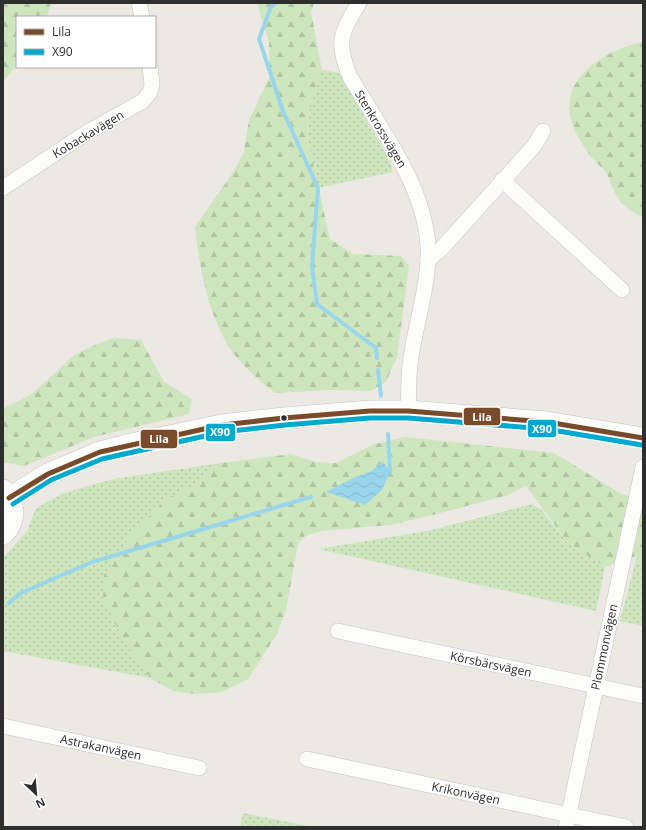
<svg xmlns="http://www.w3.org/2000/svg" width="646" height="830" viewBox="0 0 646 830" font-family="'Open Sans',sans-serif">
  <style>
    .grass { fill: url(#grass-dots) }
    .forest { fill: url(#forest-firs) }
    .water { fill: url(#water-waves) }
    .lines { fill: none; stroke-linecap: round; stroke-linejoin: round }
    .stream { stroke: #99d6ec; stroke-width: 4 }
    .street-casing { stroke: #c5c4c5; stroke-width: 16 }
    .secondary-casing { stroke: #c5c4c5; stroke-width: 22 }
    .street { stroke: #fcfcfb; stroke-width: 15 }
    .secondary { stroke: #fcfcfb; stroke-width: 21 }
    .bus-1-casing { stroke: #fff; stroke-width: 8 }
    .bus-2-casing { stroke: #fff; stroke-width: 8 }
    .bus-1 { stroke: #7a4b2a; stroke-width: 5 }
    .bus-2 { stroke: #00a9ce; stroke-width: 5 }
    .bus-dot { fill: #2e2e2e; stroke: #fff; stroke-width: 1.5 }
    .labels { text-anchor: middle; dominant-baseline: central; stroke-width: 3; stroke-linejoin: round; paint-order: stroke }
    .street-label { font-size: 12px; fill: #2e2e2e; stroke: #fff }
    .line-badge { stroke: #fff; stroke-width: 1.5 }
    .badge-label { font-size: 11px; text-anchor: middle; font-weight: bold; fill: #fff }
  </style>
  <defs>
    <pattern id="grass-dots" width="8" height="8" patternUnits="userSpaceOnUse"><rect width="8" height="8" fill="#cee6be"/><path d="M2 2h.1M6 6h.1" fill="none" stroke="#b1c6a4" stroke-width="1.8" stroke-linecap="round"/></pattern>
    <pattern id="forest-firs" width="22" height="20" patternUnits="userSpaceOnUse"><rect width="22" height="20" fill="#cee6be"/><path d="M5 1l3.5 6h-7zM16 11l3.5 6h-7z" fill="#b1c6a4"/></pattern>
    <pattern id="water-waves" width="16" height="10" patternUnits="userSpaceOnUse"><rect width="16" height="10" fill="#99d6ec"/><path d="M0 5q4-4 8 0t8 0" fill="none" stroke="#84b8cb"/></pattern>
  </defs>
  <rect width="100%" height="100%" fill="#ece8e4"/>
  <g class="grass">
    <path d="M322,70L339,73L390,161L393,172L318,188L309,146L307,118Z"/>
    <path d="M221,463L201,482L166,499L123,639L150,678L3,651L4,557L27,531L36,508L64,493L113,479Z"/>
    <path d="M532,504L542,510L568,543L605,567L596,611L318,549L427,531Z"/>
    <path d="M637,556L643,566V626L620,621Z"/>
    <path d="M243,813L314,827H240Z"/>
  </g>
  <g class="forest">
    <path d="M3,3H51L47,17H17V65L3,81Z"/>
    <path d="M257,3H314L311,12L322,70L307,118L309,146L330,239L353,254L401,256L409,266L397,357L386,382L371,391L330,390L275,393C261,381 244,368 233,353C209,319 199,267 195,227L236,168L244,151L249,120L270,76L269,42Z"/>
    <path d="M643,42V217C629,211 619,203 613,189C610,184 609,177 606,172C602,167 597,164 593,159C584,148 574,133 571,119C560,76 608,49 643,42Z"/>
    <path d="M114,338L141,340L164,382L192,399L189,414L94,437L24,466L3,462V409L32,394L73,356L88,348Z"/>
    <path d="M405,437L554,453L620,493L643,500V566L637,556L605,567L568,543L526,486L508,495L433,515L390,525L322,531L305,536L298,544L286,610L277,634L248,679L221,692L196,694L173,691L150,678L123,639L103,599L104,575L130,536L166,499L201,482L221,463L291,454L316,462L336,463L372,445Z"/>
  </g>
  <path class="water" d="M382,461L390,471L382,490L365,505L326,492L355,477L372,471Z"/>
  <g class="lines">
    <g class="stream">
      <path d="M276,3L271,7L259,39L283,111L318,188L312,266L317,304L376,348L377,358"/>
      <path d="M378,370L381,396"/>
      <path d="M386,473L390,471L388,434"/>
      <path d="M9,603L21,593L92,562L311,497"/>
    </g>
    <g class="street-casing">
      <g id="street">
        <path d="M139,3L142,17"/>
        <path d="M359,3C340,34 336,43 350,77C382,131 432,195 428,261C426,294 416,324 411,357C408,374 409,393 408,411"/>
        <path d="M502,180L622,290"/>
        <path d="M3,188L86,133L143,101L150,92L152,84L150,67"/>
        <path d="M428,260L442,248L534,146L543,131"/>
        <path d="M338,631L643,696"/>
        <path d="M3,726L199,768"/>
        <path d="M307,759L626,827"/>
        <path d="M566,827L643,467"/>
      </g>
    </g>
    <g class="secondary-casing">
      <g id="secondary">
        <path d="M3,490C16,503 16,522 3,534"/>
        <path d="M9,498L48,474L100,452L131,444L222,425L284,418L370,411H408L547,422L643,438"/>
      </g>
    </g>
    <use href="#street" class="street"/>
    <use href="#secondary" class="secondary"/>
    <g class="bus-1-casing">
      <path id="bus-1" d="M9,498L48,474L100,452L222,425L284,418L370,411H408L547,422L643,438"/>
    </g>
    <g class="bus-2-casing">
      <path id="bus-2" d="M13,504L51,480L102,459L223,432L285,425L370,418H408L546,429L642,445"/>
    </g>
    <use href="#bus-1" class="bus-1"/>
    <use href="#bus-2" class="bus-2"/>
  </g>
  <circle class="bus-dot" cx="284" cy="418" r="3.5"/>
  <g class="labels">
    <g class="street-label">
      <text transform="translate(381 129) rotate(59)">Stenkrossvägen</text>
      <text transform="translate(88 134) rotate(-31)">Kobackavägen</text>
      <text transform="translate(604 647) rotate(-78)">Plommonvägen</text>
      <text transform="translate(491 664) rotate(12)">Körsbärsvägen</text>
      <text transform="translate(101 747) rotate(12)">Astrakanvägen</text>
      <text transform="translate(466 793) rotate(12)">Krikonvägen</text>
    </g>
  </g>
  <g class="line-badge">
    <rect x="463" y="407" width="38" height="19" rx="4" fill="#7a4b2a"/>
    <rect x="527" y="419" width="30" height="19" rx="4" fill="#00a9ce"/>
    <rect x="205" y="423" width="31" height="19" rx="4" fill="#00a9ce"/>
    <rect x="140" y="429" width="38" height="20" rx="4" fill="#7a4b2a"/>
  </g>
  <g class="badge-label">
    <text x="482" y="421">Lila</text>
    <text x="542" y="433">X90</text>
    <text x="220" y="436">X90</text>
    <text x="159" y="443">Lila</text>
  </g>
  <rect width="646" height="830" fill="none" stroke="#2e2e2e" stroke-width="8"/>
  <rect x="16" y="16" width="140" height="52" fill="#ffffff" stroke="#ababab"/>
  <rect x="24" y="29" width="20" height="6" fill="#7a4b2a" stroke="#ababab"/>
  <text x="52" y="36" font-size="12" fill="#2e2e2e">Lila</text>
  <rect x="24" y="49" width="20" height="6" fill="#00a9ce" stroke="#ababab"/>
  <text x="52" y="56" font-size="12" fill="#2e2e2e">X90</text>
  <g transform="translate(36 794) rotate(154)" stroke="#ffffff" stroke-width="3" paint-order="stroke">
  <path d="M0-3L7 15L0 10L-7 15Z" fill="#2e2e2e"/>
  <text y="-6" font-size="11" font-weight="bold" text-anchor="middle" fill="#2e2e2e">N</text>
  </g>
</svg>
